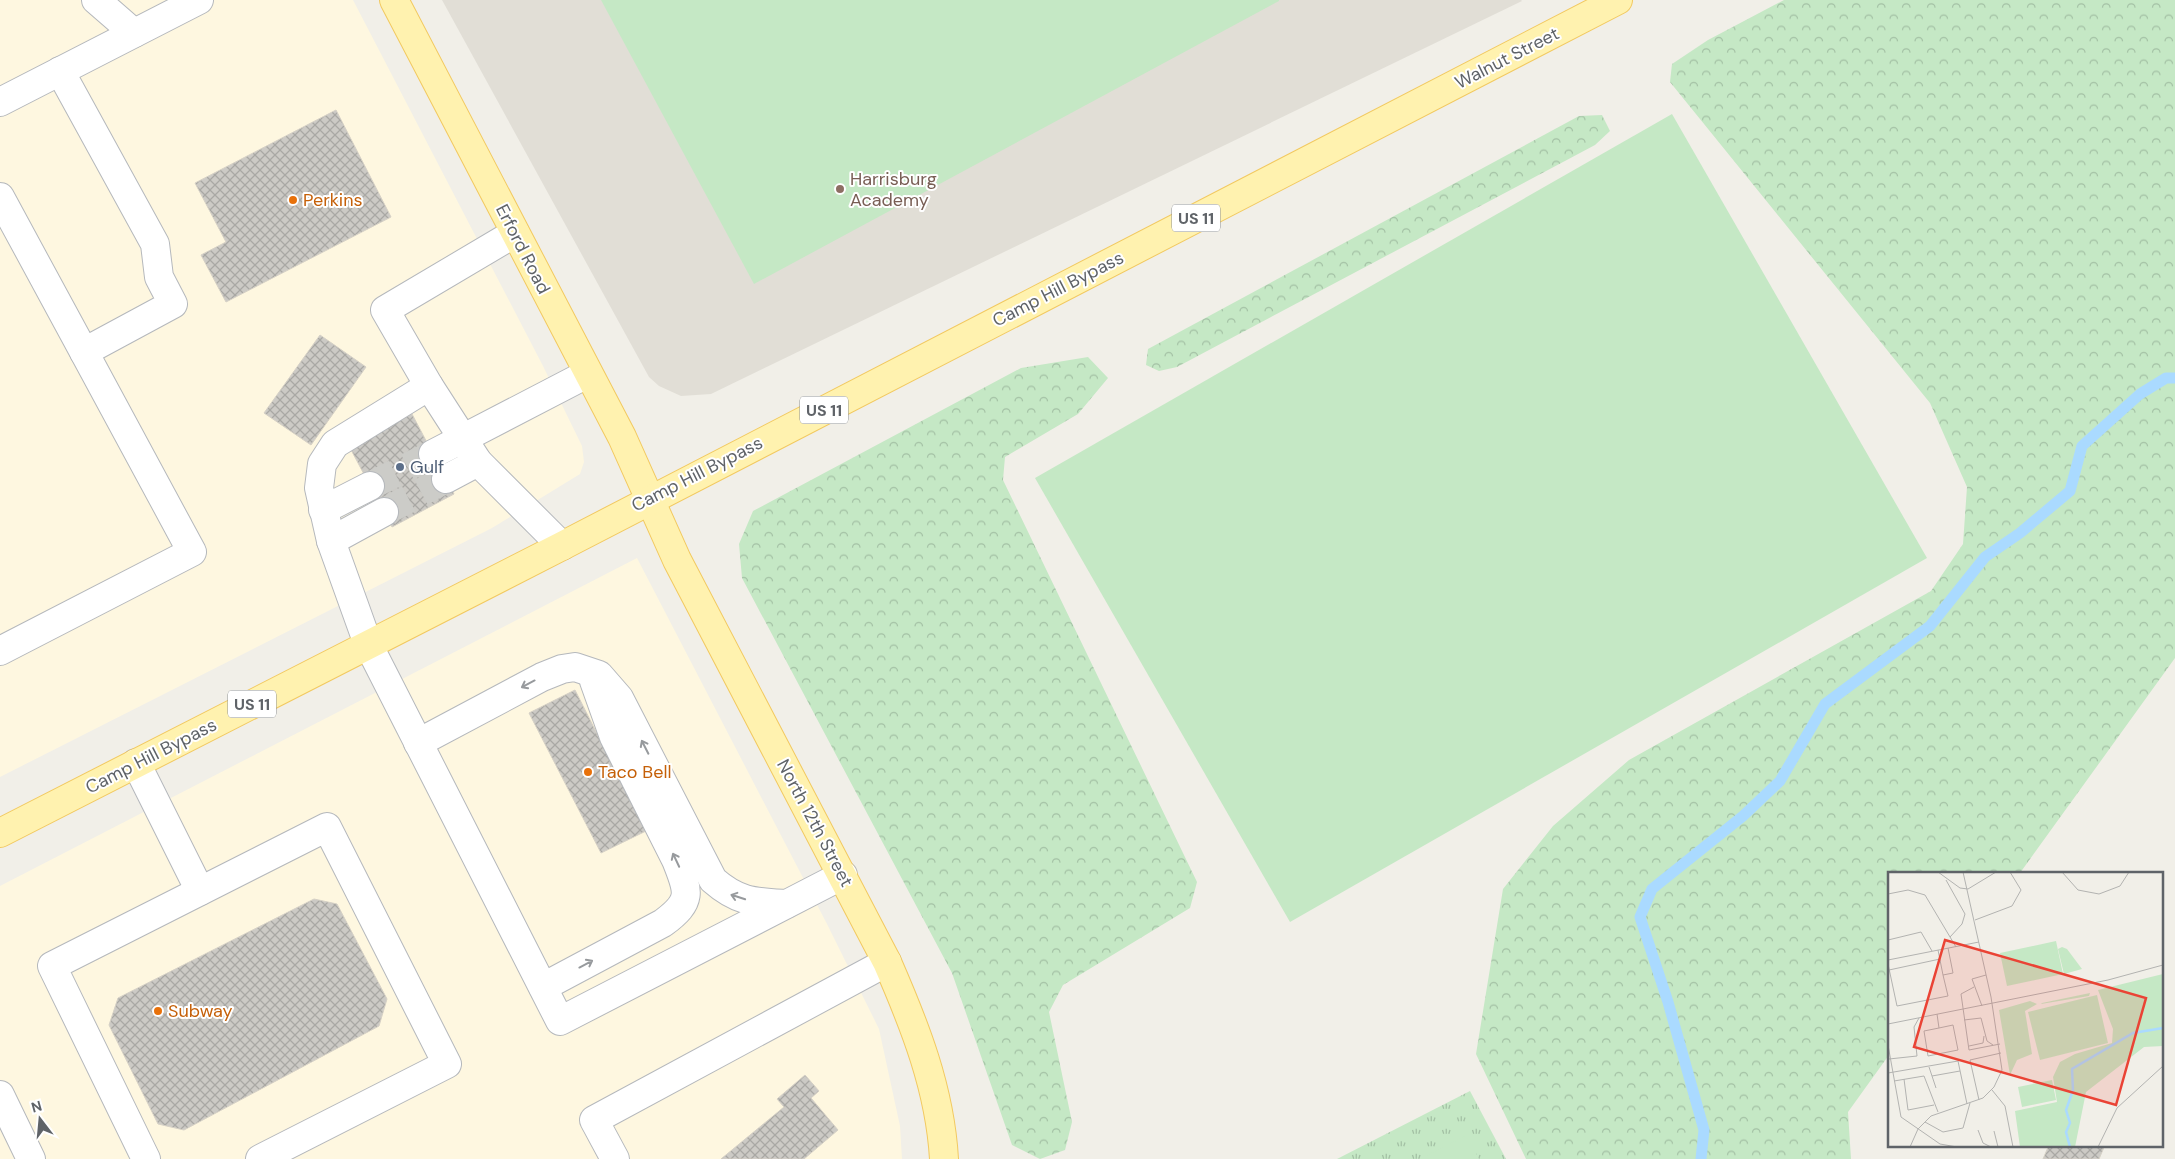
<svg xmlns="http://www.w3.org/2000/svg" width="2175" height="1159" viewBox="0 0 2175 1159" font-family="'DM Sans',sans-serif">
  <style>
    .commercial { fill: #fef7e0 }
    .education { fill: #e1ded6 }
    .grass { fill: url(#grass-tufts) }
    .forest { fill: url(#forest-crowns) }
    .pitch { fill: #c5e8c5 }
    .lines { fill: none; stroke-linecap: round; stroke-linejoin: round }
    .stream { stroke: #aadaff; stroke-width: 11 }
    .building { fill: url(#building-cross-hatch); stroke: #d6d1c6 }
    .minor-tunnel { stroke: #ccccc8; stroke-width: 28; stroke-dasharray: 28 14; stroke-linecap: butt }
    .minor-casing { stroke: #b5b8bc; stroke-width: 30 }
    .major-casing { stroke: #f2c960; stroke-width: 30 }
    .minor { stroke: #fff; stroke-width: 28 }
    .major { stroke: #fff2af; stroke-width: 28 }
    .oneway { stroke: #979a9d }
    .education-dot { fill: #8d6e63; stroke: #fff; stroke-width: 2 }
    .food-dot { fill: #e8710a; stroke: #fff; stroke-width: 2 }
    .service-dot { fill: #5c6f8a; stroke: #fff; stroke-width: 2 }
    .labels { text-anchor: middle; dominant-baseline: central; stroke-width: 4; stroke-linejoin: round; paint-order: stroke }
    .shield { fill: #fff; stroke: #8f9295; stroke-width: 1 }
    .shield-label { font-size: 16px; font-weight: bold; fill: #5f6368 }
    .street-label { font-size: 18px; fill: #5f6368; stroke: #fff }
    .education-label { font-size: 18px; fill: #785e54; stroke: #fff; text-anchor: start }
    .food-label { font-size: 18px; fill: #c56008; stroke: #fff; text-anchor: start }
    .service-label { font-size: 18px; fill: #4e5e75; stroke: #fff; text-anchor: start }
    .inset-river { fill: none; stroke: #aadaff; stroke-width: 2.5 }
    .inset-road { fill: none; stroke: #b3b3b1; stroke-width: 1 }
    .view { fill: #ea4335; fill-opacity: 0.15; stroke: #ea4335; stroke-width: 2.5 }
    .inset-edge { fill: none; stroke: #5f6368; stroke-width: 2.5 }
  </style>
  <defs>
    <pattern id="grass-tufts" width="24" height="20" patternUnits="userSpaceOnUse" patternTransform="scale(1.25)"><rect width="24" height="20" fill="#c5e8c5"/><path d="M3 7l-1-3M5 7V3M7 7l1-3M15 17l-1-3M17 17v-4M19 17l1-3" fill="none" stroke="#a3c0a4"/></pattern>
    <pattern id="forest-crowns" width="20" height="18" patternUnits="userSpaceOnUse" patternTransform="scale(1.25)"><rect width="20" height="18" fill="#c5e8c5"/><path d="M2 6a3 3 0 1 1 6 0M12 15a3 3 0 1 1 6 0" fill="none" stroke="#a3c0a4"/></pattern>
    <pattern id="building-cross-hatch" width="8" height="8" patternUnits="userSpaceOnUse" patternTransform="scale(1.25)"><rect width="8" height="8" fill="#cccac5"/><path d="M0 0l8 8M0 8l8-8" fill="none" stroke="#a9a8a4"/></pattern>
  </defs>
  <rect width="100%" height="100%" fill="#f1efe8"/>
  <g class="commercial">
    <path d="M0,0H353L543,366L582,446L584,462L580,474L492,528L0,777Z"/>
    <path d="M637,558L827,924L879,1029L900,1126L902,1159H0V886Z"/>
  </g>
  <path class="education" d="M442,0H1521L1522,1L711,394L681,396L659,386L649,377Z"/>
  <path class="grass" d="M1470,1091L1506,1159H1337Z"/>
  <g class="forest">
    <path d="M1784,0H2175V658L2020,873H1889V1055L1848,1112L1851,1159H1526L1476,1054L1503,889L1553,826L1629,760L1931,591L1963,544L1967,487L1930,403L1670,82L1672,64L1708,40Z"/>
    <path d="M1602,115L1610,131L1595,145L1177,367L1159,371L1146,365L1148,349L1579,116Z"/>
    <path d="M1088,357L1108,378L1078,414L1005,457L1003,480L1197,882L1190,908L1063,985L1049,1012L1072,1122L1065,1150L1040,1159L1012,1145L952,973L742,578L739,544L753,511L1021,368Z"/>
  </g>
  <g class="pitch">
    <path d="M601,0H1279V1L754,284Z"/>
    <path d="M1672,114L1927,558L1290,922L1035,478Z"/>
    <path d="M1467,1135L1479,1159H1420Z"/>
  </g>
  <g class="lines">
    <path class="stream" d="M1701,1159L1704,1130L1668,1002L1640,917L1652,889L1743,816L1780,781L1825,704L1930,626L1985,557L2020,533L2070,491L2082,446L2140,394L2166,378H2175"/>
  </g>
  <g class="building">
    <path d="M336,110L391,217L226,302L201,255L226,242L195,183Z"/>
    <path d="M320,335L366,367L311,445L264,413Z"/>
    <path d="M412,414L454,494L392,527L349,446Z"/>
    <path d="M575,690L646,831L601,853L529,713Z"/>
    <path d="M314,899L337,904L387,999L379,1026L184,1130L158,1124L109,1025L118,998Z"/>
    <path d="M805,1075L819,1091L811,1098L838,1130L804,1159H721L784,1107L777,1099Z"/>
    <path d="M2049,1145H2105L2099,1159H2043Z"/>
  </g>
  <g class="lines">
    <g class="minor-tunnel">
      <path d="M370,486L433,454"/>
      <path d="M384,512L446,479"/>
    </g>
    <g class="minor-casing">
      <g id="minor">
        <path d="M96,0L134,33"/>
        <path d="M0,102L199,0"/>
        <path d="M0,197L84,352L173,304L159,277L155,244L60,71"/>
        <path d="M515,233L385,310L429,386L478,462L562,546"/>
        <path d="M429,386L335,444L322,464L319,488L331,541L368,644L560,1021L843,875"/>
        <path d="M433,454L587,374"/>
        <path d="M446,479L478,462"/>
        <path d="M323,510L370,486"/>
        <path d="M331,541L384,512"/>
        <path d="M0,651L192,552L84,352"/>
        <path d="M418,743L542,677L562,669L575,667L599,675L619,698L713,880C738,902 754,902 786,904"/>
        <path d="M136,763L200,891"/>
        <path d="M543,987L663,923C693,901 689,892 676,860L614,737L594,681"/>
        <path d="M0,1095L31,1159"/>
        <path d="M146,1159L52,966L327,827L447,1064L260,1159"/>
        <path d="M615,1159L594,1120L887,962"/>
      </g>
    </g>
    <g class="major-casing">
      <g id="major">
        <path d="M394,0L622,437L677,560L887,962C915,1026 940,1089 944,1159"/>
        <path d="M0,833L562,546L1618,0"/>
      </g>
    </g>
    <use href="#minor" class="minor"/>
    <use href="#major" class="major"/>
  </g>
  <defs><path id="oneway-shaft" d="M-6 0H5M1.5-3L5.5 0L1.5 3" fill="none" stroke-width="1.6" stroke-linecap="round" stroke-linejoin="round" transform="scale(1.25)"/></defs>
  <g class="oneway">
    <use href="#oneway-shaft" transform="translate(528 684) rotate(152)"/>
    <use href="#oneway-shaft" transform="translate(645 747) rotate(-117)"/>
    <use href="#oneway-shaft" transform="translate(676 860) rotate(-115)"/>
    <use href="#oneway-shaft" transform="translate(738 897) rotate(-162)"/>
    <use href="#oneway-shaft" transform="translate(586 964) rotate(-28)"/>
  </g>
  <circle class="education-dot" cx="840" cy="189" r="5"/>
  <g class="food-dot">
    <circle cx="293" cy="200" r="5"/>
    <circle cx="588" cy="772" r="5"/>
    <circle cx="158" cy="1011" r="5"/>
  </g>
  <circle class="service-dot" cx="400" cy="467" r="5"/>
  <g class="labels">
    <g class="shield">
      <rect x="1172" y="204.5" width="48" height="27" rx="4"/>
      <rect x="800" y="396.5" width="48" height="27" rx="4"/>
      <rect x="228" y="690.5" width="48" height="27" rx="4"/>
    </g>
    <g class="shield-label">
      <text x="1196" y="218">US 11</text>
      <text x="824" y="410">US 11</text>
      <text x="252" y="704">US 11</text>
    </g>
    <g class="street-label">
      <text transform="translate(1507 58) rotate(-27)">Walnut Street</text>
      <text transform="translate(523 249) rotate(63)">Erford Road</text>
      <text transform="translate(1058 289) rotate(-27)">Camp Hill Bypass</text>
      <text transform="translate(697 474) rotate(-27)">Camp Hill Bypass</text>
      <text transform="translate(151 756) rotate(-27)">Camp Hill Bypass</text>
      <text transform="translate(815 823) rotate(62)">North 12th Street</text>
    </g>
    <g class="education-label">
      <text x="850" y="179">Harrisburg<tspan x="850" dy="21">Academy</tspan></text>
    </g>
    <g class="food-label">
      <text x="303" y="200">Perkins</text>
      <text x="598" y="772">Taco Bell</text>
      <text x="168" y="1011">Subway</text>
    </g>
    <g class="service-label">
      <text x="410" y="467">Gulf</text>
    </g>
  </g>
  <g transform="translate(1888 872)">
    <rect width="275" height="275" fill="#f1efe8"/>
    <path d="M174,75L179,77L194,97L176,102L170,77ZM164,208L168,228L134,235L130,215Z" fill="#c5e8c5"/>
    <path d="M275,102V174L256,175L198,220L187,275H132L127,239L169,230L165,205L172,190L187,182L224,171L225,157L210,118ZM202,121L201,124L153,132L154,131ZM142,129L149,132L137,139L144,182L129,188L122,203L111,138Z" fill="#c5e8c5"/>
    <path d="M168,69L175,102L119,114L112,81ZM209,123L220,171L152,188L140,140Z" fill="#c5e8c5"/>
    <path class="inset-river" d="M182,275L178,260L182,251L178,238L185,218L184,197L245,161L275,156"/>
    <path class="inset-road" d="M50,0L72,16L80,17L108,0M174,0L190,18L211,22L232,14L241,0M58,8L77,42L74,52L62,65M0,22L20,18L37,23L68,75M87,48L124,34L133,18L122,0M0,68L33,60L44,79M50,78L55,103L65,101L60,76M0,88L91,70M0,92L9,134L60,124L55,103M1,98L52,87M86,115L73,122L81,178L112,172M94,134L84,107L98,103M49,142L51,156L36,159L40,184L70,178L65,153L51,156M76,148L93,146L99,169L105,173M0,152L220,108L275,93M0,173L13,245L52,272L69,275M81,174L95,171L96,164M1,187L29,184L26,155L31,146M41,195L48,216M0,201L70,189L79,232M44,204L72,199M16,207L20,238L46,233M6,209L36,204L50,240M104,218L117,234L125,275M91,228L82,188L113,181M37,250L55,260L75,256L82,231M90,258L95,271L103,275M106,259L110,275M22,275L30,257L43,244L95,226L106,215L114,198L103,125L75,0M210,275L229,236L275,194"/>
    <path class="view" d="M57,68L258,126L228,233L26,175Z"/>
    <rect width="275" height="275" class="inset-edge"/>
  </g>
  <g transform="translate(40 1119) rotate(344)" stroke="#ffffff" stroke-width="4" paint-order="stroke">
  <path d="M0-4L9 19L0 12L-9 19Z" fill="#5f6368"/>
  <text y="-8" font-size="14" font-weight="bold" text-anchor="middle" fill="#5f6368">N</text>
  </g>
</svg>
